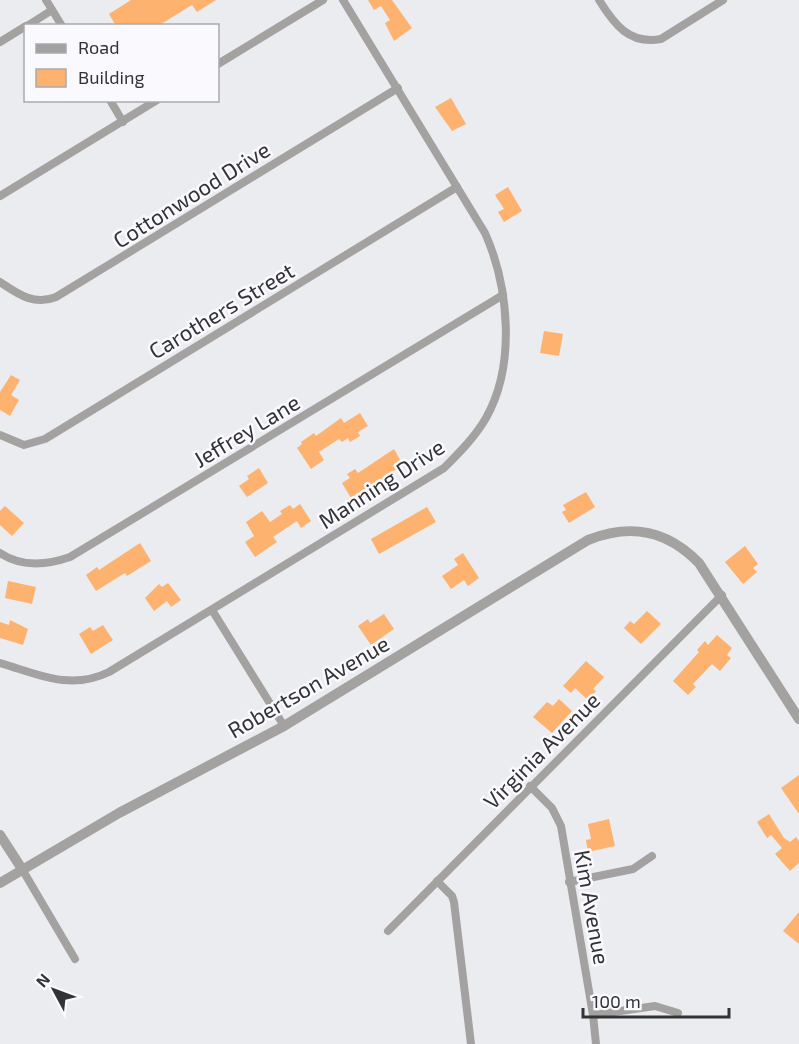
<svg xmlns="http://www.w3.org/2000/svg" width="799" height="1044" viewBox="0 0 799 1044" font-family="'Exo 2',sans-serif">
  <style>
    .building { fill: #fdb26f }
    .lines { fill: none; stroke-linecap: round; stroke-linejoin: round }
    .minor { stroke: #a3a2a1; stroke-width: 8 }
    .tertiary { stroke: #a3a2a1; stroke-width: 10 }
    .labels { text-anchor: middle; dominant-baseline: central; stroke-width: 5; stroke-linejoin: round; paint-order: stroke }
    .street-label { font-size: 22px; fill: #323334; stroke: #f9f9fe }
  </style>
  <rect width="100%" height="100%" fill="#ebecf0"/>
  <g class="building">
    <path d="M131,0H216L197,12L192,5L158,26H116L109,14Z"/>
    <path d="M368,0H392L412,28L394,41L385,23L390,20L381,6L374,10Z"/>
    <path d="M451,98L466,124L452,131L435,107Z"/>
    <path d="M508,187L522,211L504,222L498,212L504,209L495,195Z"/>
    <path d="M544,331L563,334L559,356L540,353Z"/>
    <path d="M11,375L20,380L11,395L19,400L10,416L0,410V392Z"/>
    <path d="M360,413L368,426L358,432L360,436L350,442L348,438L342,442L339,439L319,452L324,460L311,469L297,448L302,444L301,442L314,433L316,436L341,418L344,423Z"/>
    <path d="M394,449L403,465L351,498L342,483L350,478L347,474L355,469L358,473Z"/>
    <path d="M259,468L268,483L247,497L239,486L249,479L247,476Z"/>
    <path d="M586,492L595,507L569,523L562,512L566,510L563,505Z"/>
    <path d="M300,504L311,521L301,528L297,521L273,537L277,542L255,557L245,542L254,536L246,522L262,511L270,522L282,514L280,511L290,505L293,509Z"/>
    <path d="M5,506L24,523L12,536L0,525V511Z"/>
    <path d="M427,507L436,522L379,554L371,539Z"/>
    <path d="M140,543L151,561L127,576L125,573L96,591L86,575L97,567L99,570Z"/>
    <path d="M745,546L758,564L753,568L757,572L743,584L725,562Z"/>
    <path d="M463,553L479,578L468,586L464,580L451,589L442,576L458,565L454,559Z"/>
    <path d="M8,581L36,587L32,604L5,598Z"/>
    <path d="M168,583L181,600L171,607L167,601L154,611L145,598L159,584L162,587Z"/>
    <path d="M647,611L661,624L641,644L624,628L630,621L634,624Z"/>
    <path d="M384,614L394,629L371,645L358,626L368,619L370,623Z"/>
    <path d="M10,620L28,629L23,645L0,638V622L9,625Z"/>
    <path d="M103,625L113,640L91,654L79,634L90,627L93,631Z"/>
    <path d="M717,635L732,648L727,655L731,658L720,671L712,664L693,684L696,687L688,695L673,681L699,652L697,650L705,641L708,645Z"/>
    <path d="M586,661L604,677L593,689L596,691L588,700L575,688L571,693L563,686Z"/>
    <path d="M559,699L572,711L552,733L533,717L547,702L553,706Z"/>
    <path d="M799,775V814L781,788Z"/>
    <path d="M769,814L784,838L790,842L796,837L799,841V863L790,871L775,854L782,848L771,835L767,838L757,822Z"/>
    <path d="M609,819L615,846L588,852L586,840L591,839L588,824Z"/>
    <path d="M799,912V944L783,931Z"/>
  </g>
  <g class="lines">
    <g class="minor">
      <path d="M46,0L62,26"/>
      <path d="M599,0C614,24 629,45 661,39L723,0"/>
      <path d="M27,26L52,10"/>
      <path d="M0,42L26,26"/>
      <path d="M218,64L323,0"/>
      <path d="M110,100L123,122"/>
      <path d="M0,196L157,100"/>
      <path d="M0,282C18,294 34,306 56,297L398,88"/>
      <path d="M0,435L24,445L45,439L457,187"/>
      <path d="M0,553C21,567 47,565 70,557L503,295"/>
      <path d="M212,610L284,726"/>
      <path d="M0,663C38,674 70,691 109,672L444,468C459,453 475,437 486,418C516,365 509,287 485,233L343,0"/>
      <path d="M530,786L552,808L561,826L593,1015L596,1044"/>
      <path d="M22,869L75,959"/>
      <path d="M437,881L452,896L454,902L471,1044"/>
      <path d="M569,882L633,869L652,856"/>
      <path d="M388,931L722,595"/>
      <path d="M593,1015L655,1006L678,1013"/>
    </g>
    <g class="tertiary">
      <path d="M0,835L22,869"/>
      <path d="M0,883L119,813L284,726L588,540C631,523 667,530 699,563L799,719"/>
    </g>
  </g>
  <g class="labels">
    <g class="street-label">
      <text transform="translate(191 194) rotate(-32)">Cottonwood Drive</text>
      <text transform="translate(221 310) rotate(-31)">Carothers Street</text>
      <text transform="translate(246 430) rotate(-31)">Jeffrey Lane</text>
      <text transform="translate(381 483) rotate(-33)">Manning Drive</text>
      <text transform="translate(308 686) rotate(-30)">Robertson Avenue</text>
      <text transform="translate(541 750) rotate(-45)">Virginia Avenue</text>
      <text transform="translate(593 907) rotate(80)">Kim Avenue</text>
    </g>
  </g>
  <rect x="24" y="24" width="195" height="78" fill="#f9f9fe" stroke="#a9aaad" stroke-width="1.5"/>
  <rect x="36" y="44" width="30" height="9" fill="#a3a2a1" stroke="#a9aaad" stroke-width="1.5"/>
  <text x="78" y="54" font-size="18" fill="#323334">Road</text>
  <rect x="36" y="69" width="30" height="18" fill="#fdb26f" stroke="#a9aaad" stroke-width="1.5"/>
  <text x="78" y="84" font-size="18" fill="#323334">Building</text>
  <g transform="translate(54 990) rotate(311)" stroke="#f9f9fe" stroke-width="4.5" paint-order="stroke">
  <path d="M0-4.5L10 22L0 15L-10 22Z" fill="#323334"/>
  <text y="-9" font-size="16" font-weight="bold" text-anchor="middle" fill="#323334">N</text>
  </g>
  <path d="M583 1008v9h146v-9" fill="none" stroke="#323334" stroke-width="3"/>
  <text x="592" y="1008" font-size="18" fill="#323334" stroke="#f9f9fe" stroke-width="4.5" paint-order="stroke">100 m</text>
</svg>
